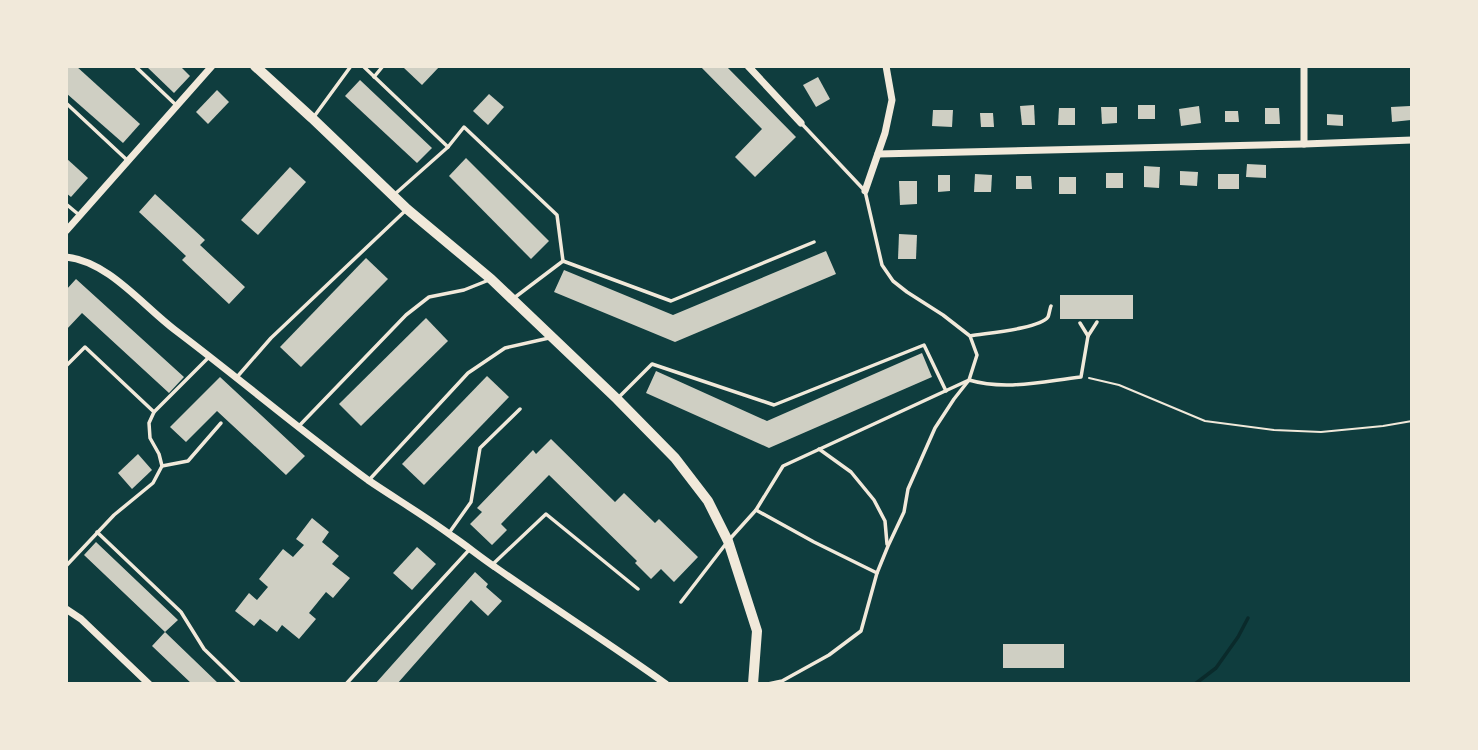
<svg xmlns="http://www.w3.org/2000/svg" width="1478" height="750" viewBox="0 0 1478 750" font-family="Lato,sans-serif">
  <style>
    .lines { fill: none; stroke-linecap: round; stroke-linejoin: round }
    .stream { stroke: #0a2a2b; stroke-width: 3.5 }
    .building { fill: #cfcfc3 }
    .path { stroke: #f1e9da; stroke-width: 2 }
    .service { stroke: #f1e9da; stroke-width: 3.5 }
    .minor { stroke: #f1e9da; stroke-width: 7 }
    .secondary { stroke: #f1e9da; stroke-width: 10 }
  </style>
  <rect width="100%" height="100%" fill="#0f3d3e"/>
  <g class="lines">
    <path class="stream" d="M1195,684L1216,668L1238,637L1248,618"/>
  </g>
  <g class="building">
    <path d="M66,66H76L140,124L123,143L66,93Z"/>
    <path d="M146,66H180L190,76L174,93Z"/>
    <path d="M406,66H440L422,85L404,68Z"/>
    <path d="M700,66H726L796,137L755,177L735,157L762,129Z"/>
    <path d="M818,77L830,99L816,107L803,85Z"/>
    <path d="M360,80L432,148L417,163L345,96Z"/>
    <path d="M217,90L229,102L208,124L196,112Z"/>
    <path d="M489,94L504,107L488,125L473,111Z"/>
    <path d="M1034,105L1035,125H1022L1020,106Z"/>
    <rect x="1138" y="105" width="17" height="14"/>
    <path d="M1199,106L1201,123L1181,126L1179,109Z"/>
    <path d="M1410,106L1411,120L1392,122L1391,107Z"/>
    <path d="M1101,107H1117V123L1102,124Z"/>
    <path d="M1059,108H1075V125H1058Z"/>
    <path d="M1265,108H1279L1280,124H1265Z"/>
    <path d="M933,110H953L952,127L932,126Z"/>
    <path d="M1225,111H1238L1239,122H1225Z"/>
    <path d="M980,113H993L994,127H981Z"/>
    <path d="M1327,114L1343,115V126L1327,125Z"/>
    <path d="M66,158L88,178L71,197L66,193Z"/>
    <path d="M466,158L549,241L531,259L449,176Z"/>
    <path d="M1247,164L1266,165V178L1246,177Z"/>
    <path d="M1144,166L1160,167L1159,188L1144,187Z"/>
    <path d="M290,167L306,182L258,235L241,220Z"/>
    <path d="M1180,171L1198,172L1197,186L1180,185Z"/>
    <rect x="1106" y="173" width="17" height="15"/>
    <path d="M975,174L992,175L991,192H974Z"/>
    <rect x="1218" y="174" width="21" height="15"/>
    <path d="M938,175H950V191L938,192Z"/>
    <path d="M1016,176H1031L1032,189H1016Z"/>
    <rect x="1059" y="177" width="17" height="17"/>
    <path d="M899,181H917V204L900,205Z"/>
    <path d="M155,194L205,240L200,245L245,287L229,304L182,260L186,256L139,212Z"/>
    <path d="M899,234L917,235L916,259H898Z"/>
    <path d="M826,251L836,274L675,342L554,292L564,270L673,315Z"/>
    <path d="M366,258L388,279L301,367L280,347Z"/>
    <path d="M76,279L184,377L169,393L82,313L66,330V290Z"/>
    <rect x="1060" y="295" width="73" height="24"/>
    <path d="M426,318L448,341L361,426L339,404Z"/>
    <path d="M922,353L932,377L769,448L646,393L656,371L767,421Z"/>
    <path d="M487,376L509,397L424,485L402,464Z"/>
    <path d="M220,377L305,456L286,475L217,411L186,442L170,427Z"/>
    <path d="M551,439L615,502L624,493L655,523L659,519L698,557L674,582L661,569L651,579L635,563L637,561L549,475L501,524L507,530L492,545L470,524L482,512L477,508L533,450L536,454Z"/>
    <path d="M138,454L152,470L132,489L118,473Z"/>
    <path d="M312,518L329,532L322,542L339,556L332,564L350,578L333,598L326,592L309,613L316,619L299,639L282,625L277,632L260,619L254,626L235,611L249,593L257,600L268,587L259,579L283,549L293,557L304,545L296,539Z"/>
    <path d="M96,542L178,620L165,632L219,684H192L152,646L165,632L84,555Z"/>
    <path d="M417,547L436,564L412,590L393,573Z"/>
    <path d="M475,572L488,584L486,587L502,601L488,616L471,600L397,684H375Z"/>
    <rect x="1003" y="644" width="61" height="24"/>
  </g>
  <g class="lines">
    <path class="path" d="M1089,378L1119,385L1205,421L1274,430L1321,432L1383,426L1412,421"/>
    <g class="service">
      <path d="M135,66L176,105"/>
      <path d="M363,66L448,147"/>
      <path d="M374,77L383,66"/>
      <path d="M66,103L127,160"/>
      <path d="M313,118L351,66"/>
      <path d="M395,194L448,147L464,127L557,215L563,261"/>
      <path d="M66,204L78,214"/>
      <path d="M514,298L563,261L671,301L814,242"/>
      <path d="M970,336C986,333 1039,329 1048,317C1049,315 1050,308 1051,306"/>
      <path d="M1088,336L1097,322"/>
      <path d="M66,366L85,347L154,412"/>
      <path d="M237,377L271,338L405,211"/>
      <path d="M618,398L652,364L774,405L924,345L946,391"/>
      <path d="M298,427L406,315L429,297L464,290L489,280"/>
      <path d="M819,449L851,472L874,500L885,521L887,544"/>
      <path d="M162,466L188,461L221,423"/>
      <path d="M369,480L468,373L505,348L549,338"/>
      <path d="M756,510L814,542L877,573"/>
      <path d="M97,532L181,612L204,649L240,684"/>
      <path d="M449,533L471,502L480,448L520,409"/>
      <path d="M493,564L546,514L638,589"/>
      <path d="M66,566L114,515L153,483L162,466L159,454L150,438L149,423L154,412L209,357"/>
      <path d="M681,602L728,541L756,510L783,466L969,380L977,355L970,336L943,315L907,292L893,281L882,265L865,191L802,124"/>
      <path d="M346,684L469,550"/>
      <path d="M768,684L782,681L829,655L861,631L877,573L888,546L904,512L908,489L935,428L954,399L969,380C1006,391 1044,381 1081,377L1088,336L1080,323"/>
    </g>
    <g class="minor">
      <path d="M748,66L801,123"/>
      <path d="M1304,66V144"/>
      <path d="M878,154L1304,144L1412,140"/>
      <path d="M865,191L885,133L892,100L886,66"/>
      <path d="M66,231L212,66"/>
      <path d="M66,257C108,261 143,306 175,330C240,379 302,432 368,480C396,499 425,516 452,536C467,546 480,557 495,567C552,607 610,644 666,684"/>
      <path d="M66,609L81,619L149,684"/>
    </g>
    <path class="secondary" d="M255,66L312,118L407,209L491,279L617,399L675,458L708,501L728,541L757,631L753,684"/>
  </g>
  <rect width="1478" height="750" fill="none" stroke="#f1e9da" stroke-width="136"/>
</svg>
